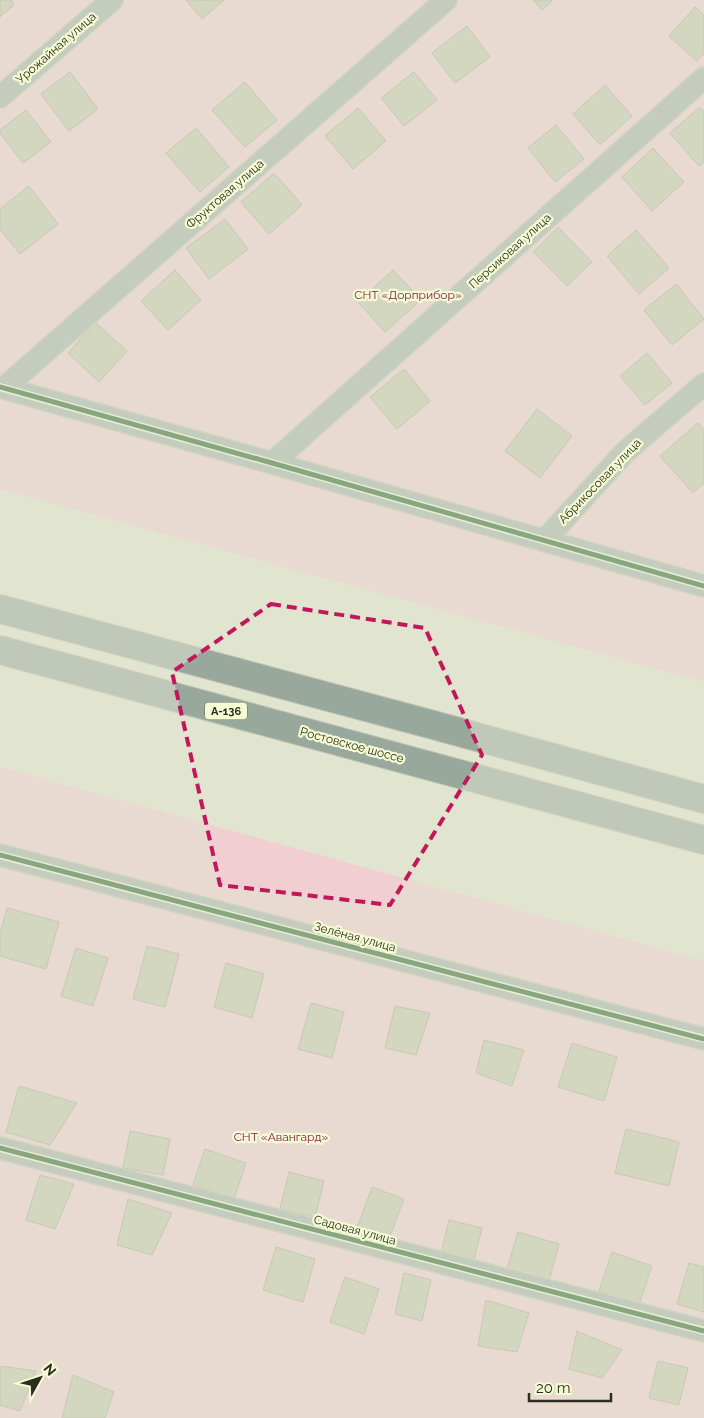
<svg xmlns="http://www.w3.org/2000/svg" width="704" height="1418" viewBox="0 0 704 1418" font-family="Raleway,sans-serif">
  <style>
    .green { fill: #f0ced2 }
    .building { fill: #c4c7ac; stroke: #a3a695 }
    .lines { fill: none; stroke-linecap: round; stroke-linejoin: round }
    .street-casing { stroke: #bfc1b1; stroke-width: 24 }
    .highway-casing { stroke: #bfc1b1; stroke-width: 30 }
    .street { stroke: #a1afa8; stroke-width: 21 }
    .highway { stroke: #98a89d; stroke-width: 28 }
    .cycleway-casing { stroke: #f5fbd3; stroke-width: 8 }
    .cycleway { stroke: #1b5e20; stroke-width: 5 }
    .marked { fill: none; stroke: #c2185b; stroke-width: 4; stroke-dasharray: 10 6; stroke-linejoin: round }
    .labels { text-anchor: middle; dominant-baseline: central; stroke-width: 4.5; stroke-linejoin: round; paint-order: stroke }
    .shield { fill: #f5fbd3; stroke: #686b54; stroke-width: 1 }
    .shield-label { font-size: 11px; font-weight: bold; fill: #2b2d1e }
    .street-label { font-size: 12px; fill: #2b2d1e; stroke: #f5fbd3 }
    .park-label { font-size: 12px; fill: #7f174d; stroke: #f5fbd3 }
  </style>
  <rect width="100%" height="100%" fill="#e1e4cf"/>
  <g class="green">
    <path d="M0,0H704V682L0,489Z"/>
    <path d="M0,767L704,961V1418H0Z"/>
  </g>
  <g class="building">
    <path d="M0,0H11L14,5L0,17Z"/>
    <path d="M186,0H224L202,19Z"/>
    <path d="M533,0H553L542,10Z"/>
    <path d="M695,7L704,15V53L697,61L669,36Z"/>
    <path d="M467,26L490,57L455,83L432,53Z"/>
    <path d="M70,72L98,109L69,131L41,94Z"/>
    <path d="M414,72L437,100L404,126L381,98Z"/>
    <path d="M245,82L277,120L245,147L212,110Z"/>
    <path d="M605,85L632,116L600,145L573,114Z"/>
    <path d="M700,107L704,112V162L699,166L670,133Z"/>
    <path d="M358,108L386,141L353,169L325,136Z"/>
    <path d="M26,110L51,142L23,163L0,133V130Z"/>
    <path d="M556,125L584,159L555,182L528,148Z"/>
    <path d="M196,128L229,167L200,192L166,153Z"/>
    <path d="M653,148L684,182L652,211L622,177Z"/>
    <path d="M274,173L302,205L269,234L241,202Z"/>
    <path d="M29,186L58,224L20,254L0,229V209Z"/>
    <path d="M225,219L248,249L209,279L186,248Z"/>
    <path d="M558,227L592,262L567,286L533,252Z"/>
    <path d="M636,230L669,268L639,294L607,256Z"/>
    <path d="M175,270L201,300L168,330L141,301Z"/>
    <path d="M393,270L421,300L385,332L358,302Z"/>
    <path d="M676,284L704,319L672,345L644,310Z"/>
    <path d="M95,322L127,351L99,382L68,353Z"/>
    <path d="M647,353L672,383L645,405L620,376Z"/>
    <path d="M404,369L430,401L397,429L370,397Z"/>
    <path d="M537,409L572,436L540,478L505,451Z"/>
    <path d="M698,423L704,430V483L693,493L660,456Z"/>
    <path d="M7,908L59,922L46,969L0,956V934Z"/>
    <path d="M147,946L179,954L165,1007L133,999Z"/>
    <path d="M76,948L108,958L93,1006L61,996Z"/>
    <path d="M226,963L264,974L252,1018L214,1007Z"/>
    <path d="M311,1003L344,1012L332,1058L298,1049Z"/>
    <path d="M395,1006L430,1013L416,1055L385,1048Z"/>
    <path d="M484,1040L524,1050L512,1086L476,1073Z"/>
    <path d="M572,1043L617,1057L604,1101L558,1087Z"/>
    <path d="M19,1086L77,1103L50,1145L6,1132Z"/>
    <path d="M626,1129L679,1142L669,1186L615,1173Z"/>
    <path d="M130,1131L170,1139L163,1175L123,1168Z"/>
    <path d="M205,1149L246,1163L234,1199L193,1185Z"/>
    <path d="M289,1172L324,1181L315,1217L280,1209Z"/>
    <path d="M40,1175L74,1184L55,1229L26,1220Z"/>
    <path d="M372,1187L404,1199L388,1241L357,1228Z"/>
    <path d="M128,1199L172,1213L152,1255L117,1245Z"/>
    <path d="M449,1220L482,1228L473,1263L441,1254Z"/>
    <path d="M518,1232L559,1244L549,1281L507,1269Z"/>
    <path d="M276,1247L315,1259L303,1302L263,1290Z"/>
    <path d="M612,1252L652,1266L639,1305L599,1291Z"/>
    <path d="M689,1263L704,1267V1312L677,1304Z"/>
    <path d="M404,1273L431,1280L422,1321L395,1314Z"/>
    <path d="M345,1277L379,1289L364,1334L330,1322Z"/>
    <path d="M486,1300L529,1313L517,1352L478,1346Z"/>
    <path d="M577,1331L622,1350L602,1378L569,1369Z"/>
    <path d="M658,1361L688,1368L679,1405L649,1398Z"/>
    <path d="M0,1366L36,1371L20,1411L0,1405Z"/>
    <path d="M73,1375L114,1392L105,1418H62Z"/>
  </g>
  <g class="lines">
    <g class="street-casing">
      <g id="street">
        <path d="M0,97L112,0"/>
        <path d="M0,387L272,463L704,586"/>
        <path d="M4,388L446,0"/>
        <path d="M272,463L704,78"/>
        <path d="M544,541L625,452L704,384"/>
        <path d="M0,855L704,1039"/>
        <path d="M0,1148L704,1331"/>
      </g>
    </g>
    <g class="highway-casing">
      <g id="highway">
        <path d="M0,609L426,723L704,799"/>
        <path d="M0,650L704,840"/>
      </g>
    </g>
    <use href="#street" class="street"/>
    <use href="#highway" class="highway"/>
    <g class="cycleway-casing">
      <g id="cycleway">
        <path d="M0,387L272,463L704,586"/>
        <path d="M0,855L704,1039"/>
        <path d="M0,1148L704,1331"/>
      </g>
    </g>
    <use href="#cycleway" class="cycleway"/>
  </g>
  <path d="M0 0H704V1418H0ZM271,604L425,628L482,755L390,905L220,885L172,672Z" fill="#e1e4cf" fill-opacity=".55" fill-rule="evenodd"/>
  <path class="marked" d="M271,604L425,628L482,755L390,905L220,885L172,672Z"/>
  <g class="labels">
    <rect class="shield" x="205" y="702.5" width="42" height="17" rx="4"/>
    <g class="shield-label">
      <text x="226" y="711">А-136</text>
    </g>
    <g class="street-label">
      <text transform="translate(56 48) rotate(-41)">Урожайная улица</text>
      <text transform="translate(225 194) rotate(-41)">Фруктовая улица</text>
      <text transform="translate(510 251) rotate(-42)">Персиковая улица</text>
      <text transform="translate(600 481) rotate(-46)">Абрикосовая улица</text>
      <text transform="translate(352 745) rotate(15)">Ростовское шоссе</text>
      <text transform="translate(355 937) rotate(15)">Зелёная улица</text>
      <text transform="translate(355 1230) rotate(15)">Садовая улица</text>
    </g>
    <g class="park-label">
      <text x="408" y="295">СНТ «Дорприбор»</text>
      <text x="281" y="1137">СНТ «Авангард»</text>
    </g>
  </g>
  <g transform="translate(40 1378) rotate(50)" stroke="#f5fbd3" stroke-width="4" paint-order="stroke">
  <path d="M0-4L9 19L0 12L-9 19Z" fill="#2b2d1e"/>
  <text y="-8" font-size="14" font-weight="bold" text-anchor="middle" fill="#2b2d1e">N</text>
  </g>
  <path d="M529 1393v8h82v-8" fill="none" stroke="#2b2d1e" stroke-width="2.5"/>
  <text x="536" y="1393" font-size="15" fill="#2b2d1e" stroke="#f5fbd3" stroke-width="4" paint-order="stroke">20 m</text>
</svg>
